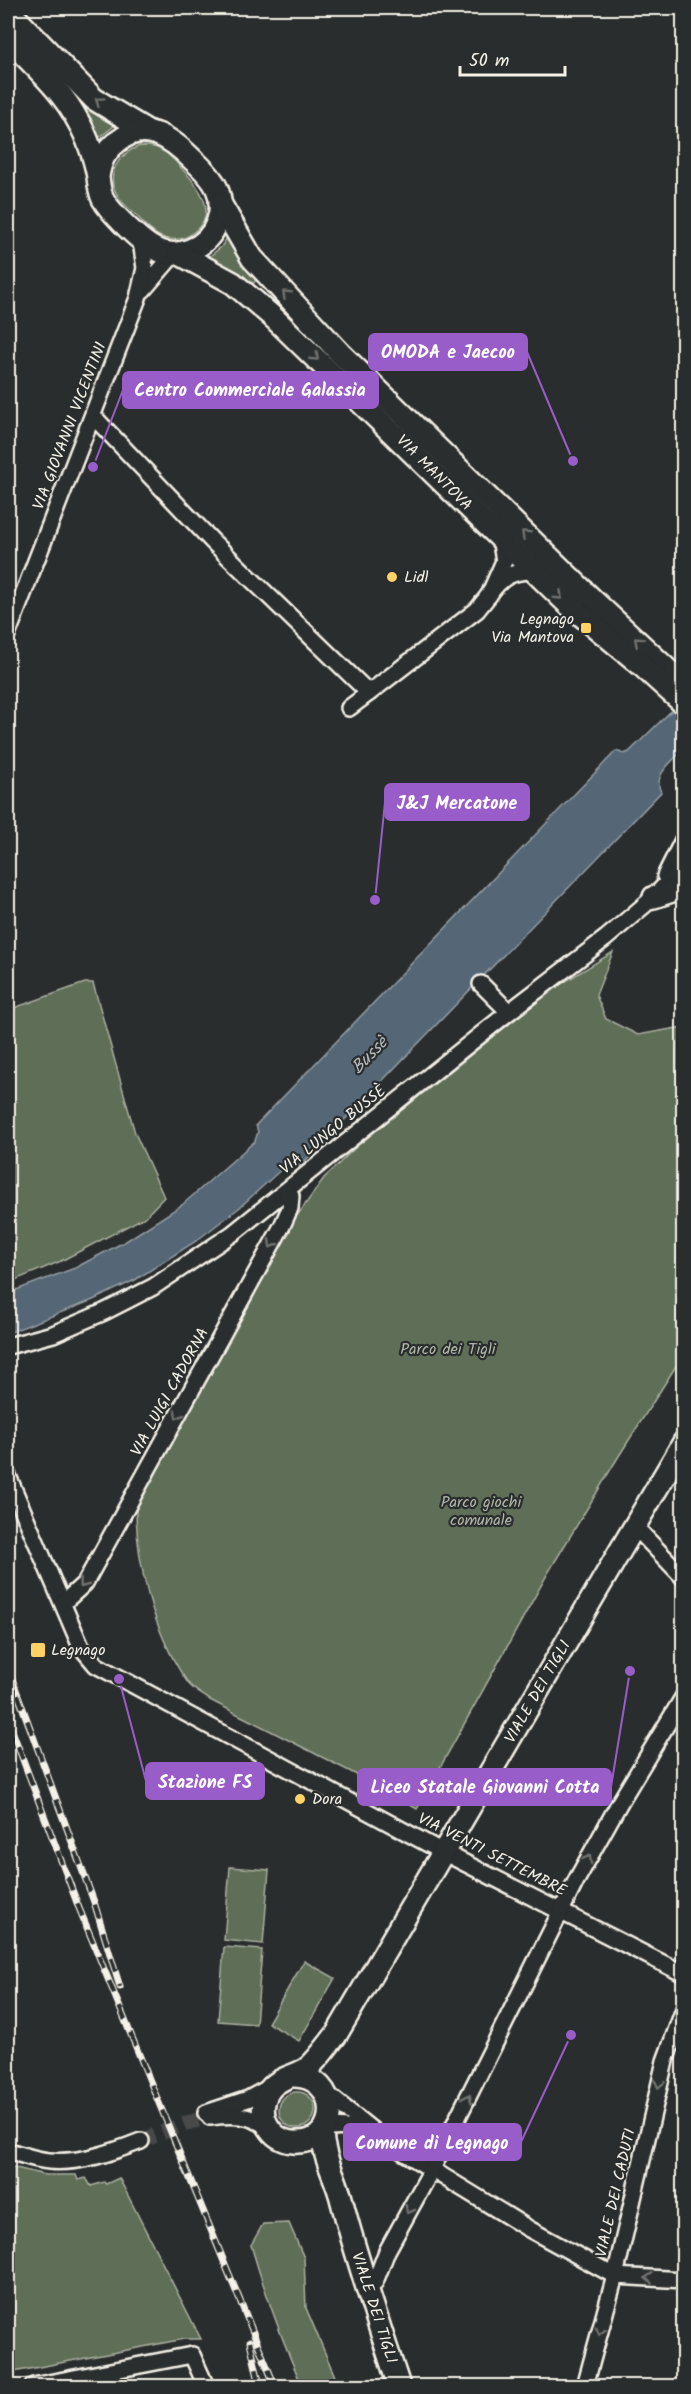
<svg xmlns="http://www.w3.org/2000/svg" width="691" height="2394" viewBox="0 0 691 2394" font-family="Kalam,sans-serif">
  <style>
    .green { fill: #5f6e57; stroke: #aab0a0; stroke-width: 1.5 }
    .water { fill: #546676; stroke: #949ea4; stroke-width: 1.5 }
    .lines { fill: none; stroke-linecap: round; stroke-linejoin: round }
    .street-tunnel { stroke: #484a4a; stroke-width: 15; stroke-dasharray: 15 8; stroke-linecap: butt }
    .street-casing { stroke: #f4f1e8; stroke-width: 20 }
    .secondary-casing { stroke: #f4f1e8; stroke-width: 26 }
    .street { stroke: #2a2d2e; stroke-width: 15 }
    .secondary { stroke: #2a2d2e; stroke-width: 21 }
    .rail-casing { stroke: #f4f1e8; stroke-width: 7 }
    .rail { stroke: #2a2d2e; stroke-width: 4.5; stroke-dasharray: 14; stroke-linecap: butt }
    .oneway { stroke: #71726f }
    .poi-dot { fill: #ffd166; stroke: #2a2d2e; stroke-width: 2 }
    .labels { text-anchor: middle; dominant-baseline: central; stroke-width: 4.5; stroke-linejoin: round; paint-order: stroke }
    .street-label { font-size: 16px; fill: #f4f1e8; stroke: #2a2d2e }
    .poi-label { font-size: 16px; fill: #f4f1e8; stroke: #2a2d2e; text-anchor: start }
    .park-label { font-size: 16px; fill: #b1b6a7; stroke: #2a2d2e }
    .water-label { font-size: 18px; font-style: italic; fill: #b4b9ba; stroke: #2a2d2e }
    .leader { fill: none; stroke: #995dc9; stroke-width: 2 }
    .callout-dot { fill: #995dc9; stroke: #2a2d2e; stroke-width: 2 }
    .callout { fill: #995dc9; stroke: #995dc9; stroke-width: 2 }
    .callout-label { font-size: 18px; text-anchor: middle; font-weight: bold; fill: #fff }
  </style>
  <rect width="100%" height="100%" fill="#2a2d2e"/>
  <filter id="ink" filterUnits="userSpaceOnUse"><feTurbulence type="fractalNoise" baseFrequency=".0167" numOctaves="2"/><feDisplacementMap in="SourceGraphic" scale="12" xChannelSelector="R" yChannelSelector="G"/><feConvolveMatrix kernelMatrix="1 2 1 2 8 2 1 2 1" color-interpolation-filters="sRGB"/></filter>
  <g filter="url(#ink)">
    <g class="green">
      <path d="M8,22L118,123L96,140L70,93L8,27Z"/>
      <path d="M140,146C148,146 155,146 162,150C170,154 176,162 182,169C199,186 221,214 191,234C183,240 171,241 161,237C151,233 144,224 137,216C131,210 122,204 118,196C104,175 119,153 140,146Z"/>
      <path d="M230,233L259,277L249,288L204,261L221,247Z"/>
      <path d="M613,952L596,995L606,1019L638,1035L683,1027V1355L617,1459L548,1573L417,1809L357,1775L210,1700C203,1695 193,1690 188,1683C153,1633 135,1561 136,1501L292,1216H297L324,1178L357,1146L553,989Z"/>
      <path d="M85,983H93L135,1133L164,1197L145,1217L61,1261L8,1283V1010Z"/>
      <path d="M230,1867L269,1870L263,1944L224,1940Z"/>
      <path d="M224,1947L262,1950L256,2024L218,2021Z"/>
      <path d="M304,1961L335,1978L299,2041L268,2023Z"/>
      <circle cx="297" cy="2110" r="18"/>
      <path d="M8,2166L45,2175H76L78,2180L86,2178L91,2186L104,2182L106,2184L119,2178L201,2339H184L8,2373Z"/>
      <path d="M289,2223L304,2258L306,2308L339,2386H302C282,2340 265,2293 251,2245L263,2224Z"/>
    </g>
    <path class="water" d="M683,705V750C673,761 652,775 661,792L299,1167L290,1163L286,1165L239,1208L196,1241L135,1280L93,1300L8,1333V1293L75,1268L126,1241L182,1205L255,1141L258,1132L256,1125L616,751L624,754L629,752L670,712Z"/>
    <g class="lines">
      <path class="street-tunnel" d="M141,2141L186,2123L207,2118"/>
      <g class="street-casing">
        <g id="street">
          <path d="M143,290L174,254"/>
          <path d="M93,416L213,542L369,693L477,610L489,595"/>
          <path d="M500,538L504,561L489,595C501,577 512,571 533,571"/>
          <path d="M8,633L138,298L145,268L141,241"/>
          <path d="M349,708L369,693"/>
          <path d="M665,876L684,838"/>
          <path d="M481,984L509,1012"/>
          <path d="M8,1346L53,1334L104,1312L153,1287L232,1234L509,1012L606,938L654,897L684,864"/>
          <path d="M8,1476L81,1647L96,1665L443,1852L684,1974"/>
          <path d="M633,1528L642,1534L684,1578"/>
          <path d="M63,1603L85,1583L282,1226L290,1208L291,1196L287,1191"/>
          <path d="M206,2113L248,2099L272,2086"/>
          <path d="M210,2117C233,2114 250,2114 269,2128"/>
          <path d="M323,2130C347,2123 365,2132 387,2142L326,2093"/>
          <path d="M387,2142L529,2229L615,2276L684,2280"/>
          <path d="M8,2151C21,2154 35,2160 49,2161C79,2164 113,2152 141,2141"/>
          <path d="M368,2291L375,2282L387,2251L432,2169L577,1879L620,1802L684,1696"/>
          <path d="M33,2386L192,2355L206,2386"/>
          <path d="M585,2386L615,2276L665,2061L684,2009"/>
        </g>
      </g>
      <g class="secondary-casing">
        <g id="secondary">
          <path d="M8,10L94,99L149,132"/>
          <path d="M8,38C32,65 61,88 78,121C87,136 95,159 98,177C99,184 99,191 103,199C108,208 115,215 123,223C141,241 162,262 190,250C216,240 229,208 214,183C208,174 200,166 192,159C171,138 145,119 117,142C105,151 100,162 98,177"/>
          <path d="M220,203L252,258L340,353L597,604L684,685"/>
          <path d="M178,253L233,283L273,317L569,605L640,664L684,704"/>
          <path d="M654,897L684,887"/>
          <path d="M294,2076C340,2076 341,2142 298,2142C287,2143 276,2138 270,2129C258,2113 263,2090 280,2081C290,2075 300,2074 309,2067C319,2058 327,2046 336,2035L684,1442"/>
          <path d="M322,2132C323,2159 336,2176 342,2202C358,2264 379,2325 399,2386"/>
        </g>
      </g>
      <use href="#street" class="street"/>
      <use href="#secondary" class="secondary"/>
      <g class="rail-casing">
        <g id="rail">
          <path d="M8,1668L94,1902L120,1987"/>
          <path d="M8,1720L79,1908L275,2386"/>
          <path d="M250,2342L260,2386"/>
        </g>
      </g>
      <use href="#rail" class="rail"/>
    </g>
    <defs><path id="oneway-chevron" d="M-2-3.5L2.5 0L-2 3.5" fill="none" stroke-width="1.6" stroke-linecap="round" stroke-linejoin="round" transform="scale(1.5)"/></defs>
    <g class="oneway">
      <use href="#oneway-chevron" transform="translate(99 101) rotate(-145)"/>
      <use href="#oneway-chevron" transform="translate(286 294) rotate(-136)"/>
      <use href="#oneway-chevron" transform="translate(315 357) rotate(44)"/>
      <use href="#oneway-chevron" transform="translate(525 534) rotate(-136)"/>
      <use href="#oneway-chevron" transform="translate(559 596) rotate(44)"/>
      <use href="#oneway-chevron" transform="translate(638 641) rotate(-138)"/>
      <use href="#oneway-chevron" transform="translate(272 1244) rotate(119)"/>
      <use href="#oneway-chevron" transform="translate(178 1415) rotate(119)"/>
      <use href="#oneway-chevron" transform="translate(83 1584) rotate(127)"/>
      <use href="#oneway-chevron" transform="translate(588 1859) rotate(-61)"/>
      <use href="#oneway-chevron" transform="translate(659 2084) rotate(103)"/>
      <use href="#oneway-chevron" transform="translate(468 2098) rotate(-63)"/>
      <use href="#oneway-chevron" transform="translate(409 2210) rotate(118)"/>
      <use href="#oneway-chevron" transform="translate(649 2278) rotate(-176)"/>
      <use href="#oneway-chevron" transform="translate(600 2331) rotate(105)"/>
    </g>
  </g>
  <g class="poi-dot">
    <circle cx="392" cy="577" r="6"/>
    <rect x="580" y="622" width="12" height="12" rx="3"/>
    <rect x="30" y="1642" width="16" height="16" rx="3"/>
    <circle cx="300" cy="1799" r="6"/>
  </g>
  <g class="labels">
    <g class="street-label">
      <text transform="translate(70 426) rotate(-69)">VIA GIOVANNI VICENTINI</text>
      <text transform="translate(434 473) rotate(45)">VIA MANTOVA</text>
      <text transform="translate(333 1130) rotate(-39)">VIA LUNGO BUSSÈ</text>
      <text transform="translate(170 1392) rotate(-61)">VIA LUIGI CADORNA</text>
      <text transform="translate(538 1692) rotate(-60)">VIALE DEI TIGLI</text>
      <text transform="translate(492 1855) rotate(27)">VIA VENTI SETTEMBRE</text>
      <text transform="translate(616 2193) rotate(-77)">VIALE DEI CADUTI</text>
      <text transform="translate(374 2308) rotate(72)">VIALE DEI TIGLI</text>
    </g>
    <g class="poi-label">
      <text x="404" y="577">Lidl</text>
      <text x="574" y="619" text-anchor="end">Legnago<tspan x="574" dy="18">Via Mantova</tspan></text>
      <text x="51" y="1650">Legnago</text>
      <text x="312" y="1799">Dora</text>
    </g>
    <g class="park-label">
      <text x="448" y="1349">Parco dei Tigli</text>
      <text x="481" y="1502">Parco giochi<tspan x="481" dy="18">comunale</tspan></text>
    </g>
    <g class="water-label">
      <text transform="translate(370 1056) rotate(-46)">Bussè</text>
    </g>
  </g>
  <path class="leader" d="M573 461L527 352M93 467L123 390M375 900L385 802M119 1679L146 1781M630 1671L611 1787M571 2035L521 2142"/>
  <g class="callout-dot">
    <circle cx="573" cy="461" r="6"/>
    <circle cx="93" cy="467" r="6"/>
    <circle cx="375" cy="900" r="6"/>
    <circle cx="119" cy="1679" r="6"/>
    <circle cx="630" cy="1671" r="6"/>
    <circle cx="571" cy="2035" r="6"/>
  </g>
  <g class="callout">
    <rect x="369" y="334" width="158" height="36" rx="6"/>
    <rect x="123" y="372" width="255" height="36" rx="6"/>
    <rect x="385" y="784" width="144" height="36" rx="6"/>
    <rect x="146" y="1763" width="118" height="36" rx="6"/>
    <rect x="358" y="1769" width="253" height="36" rx="6"/>
    <rect x="344" y="2124" width="177" height="36" rx="6"/>
  </g>
  <g class="callout-label">
    <text x="448" y="358">OMODA e Jaecoo</text>
    <text x="250" y="396">Centro Commerciale Galassia</text>
    <text x="457" y="809">J&amp;J Mercatone</text>
    <text x="205" y="1788">Stazione FS</text>
    <text x="485" y="1793">Liceo Statale Giovanni Cotta</text>
    <text x="432" y="2149">Comune di Legnago</text>
  </g>
  <rect width="691" height="2394" fill="none" stroke="#2a2d2e" stroke-width="30"/>
  <rect x="15" y="15" width="661" height="2364" fill="none" stroke="#f4f1e8" stroke-width="2" filter="url(#ink)"/>
  <path d="M460 66v9h105v-9" fill="none" stroke="#f4f1e8" stroke-width="3"/>
  <text x="469" y="66" font-size="18" fill="#f4f1e8" stroke="#2a2d2e" stroke-width="4.5" paint-order="stroke">50 m</text>
</svg>
